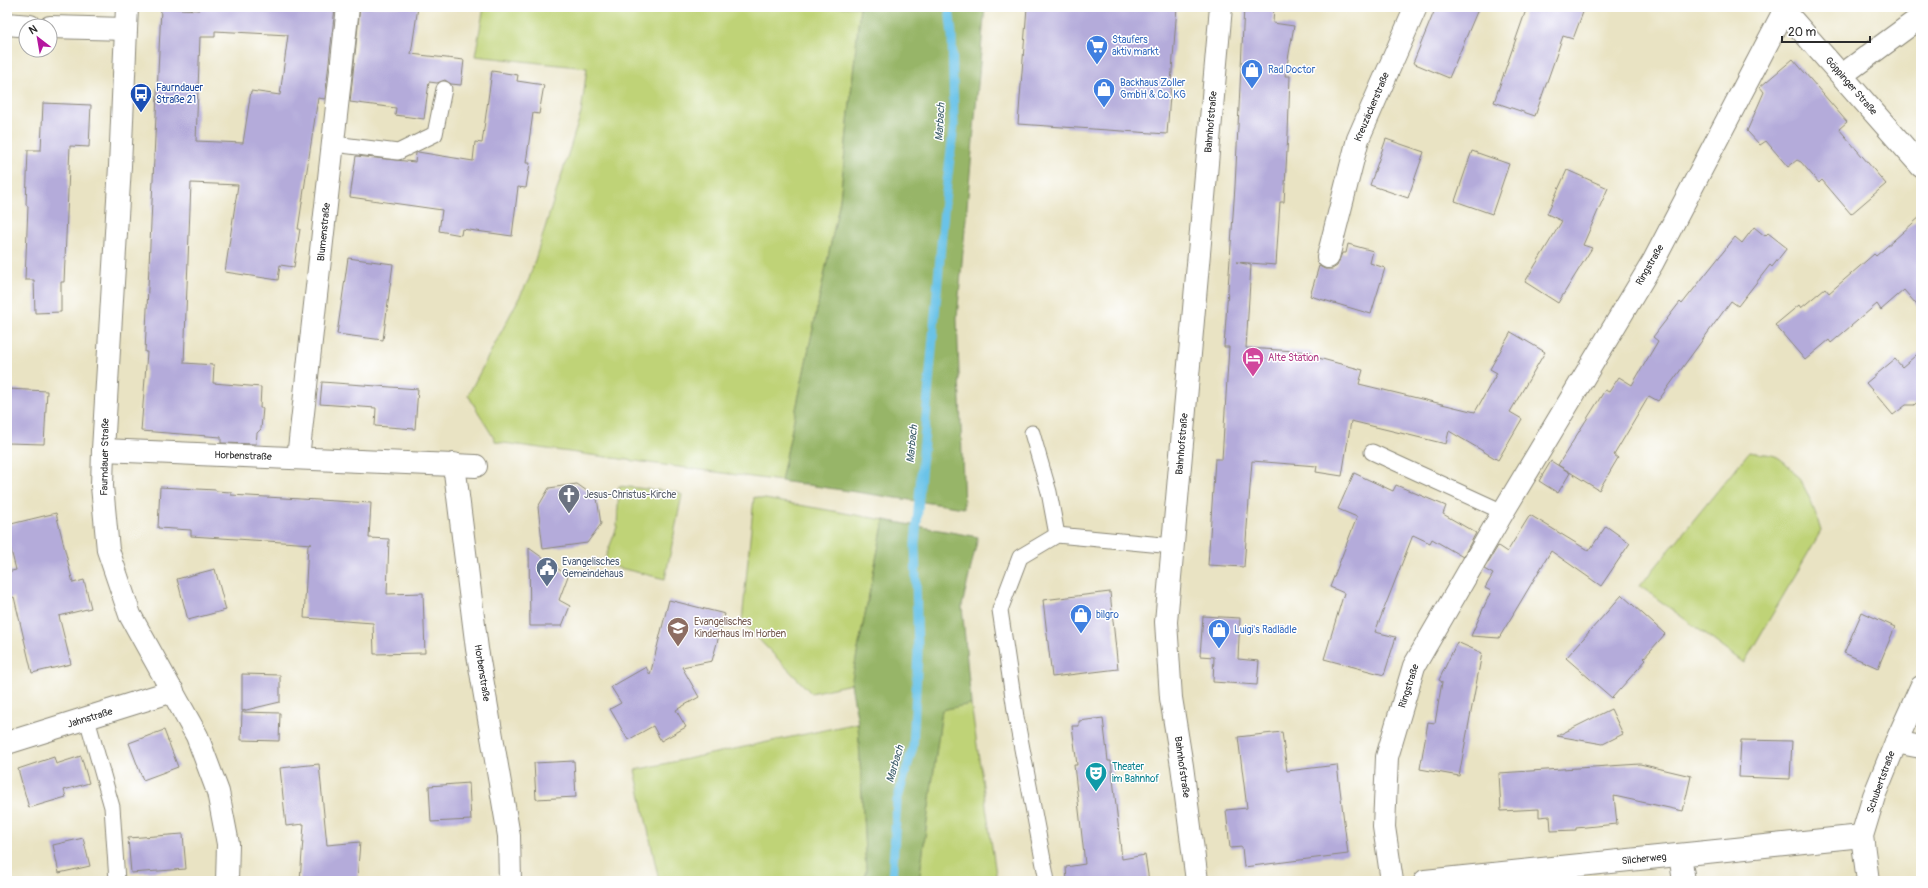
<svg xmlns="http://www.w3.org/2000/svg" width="1928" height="888" viewBox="0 0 1928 888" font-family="Pangolin,sans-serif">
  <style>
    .green { fill: #bfd377; stroke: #757f51 }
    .forest { fill: #97b568; stroke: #61704a }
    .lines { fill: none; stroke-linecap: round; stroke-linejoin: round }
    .stream { stroke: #6bc3e8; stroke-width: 9 }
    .building { fill: #b4abda; fill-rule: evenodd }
    .lane-casing { stroke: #8a8777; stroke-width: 17 }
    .street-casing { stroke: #8a8777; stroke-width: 24 }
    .secondary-casing { stroke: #8a8777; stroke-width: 24 }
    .primary-casing { stroke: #8a8777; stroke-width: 24 }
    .lane { stroke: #fff; stroke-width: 15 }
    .street { stroke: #fff; stroke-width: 22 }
    .secondary { stroke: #fff; stroke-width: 22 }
    .primary { stroke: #fff; stroke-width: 22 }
    .labels { text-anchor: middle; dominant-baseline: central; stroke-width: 3; stroke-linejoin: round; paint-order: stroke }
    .shop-label { font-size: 10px; fill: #366cbe; stroke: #fff; text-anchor: start }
    .street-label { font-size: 10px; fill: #2b2b2b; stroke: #fff }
    .transit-label { font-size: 10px; fill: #164399; stroke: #fff; text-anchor: start }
    .hotel-label { font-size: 10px; fill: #b23c85; stroke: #fff; text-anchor: start }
    .worship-label { font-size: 10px; fill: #5b616d; stroke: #fff; text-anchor: start }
    .service-label { font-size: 10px; fill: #4e5e75; stroke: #fff; text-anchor: start }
    .education-label { font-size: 10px; fill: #785e54; stroke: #fff; text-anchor: start }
    .culture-label { font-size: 10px; fill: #0d838f; stroke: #fff; text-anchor: start }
    .water-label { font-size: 11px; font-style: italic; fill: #41606d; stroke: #fff }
  </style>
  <rect width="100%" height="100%" fill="#fff"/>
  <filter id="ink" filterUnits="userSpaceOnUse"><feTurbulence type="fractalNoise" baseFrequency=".025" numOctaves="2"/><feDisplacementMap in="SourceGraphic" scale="8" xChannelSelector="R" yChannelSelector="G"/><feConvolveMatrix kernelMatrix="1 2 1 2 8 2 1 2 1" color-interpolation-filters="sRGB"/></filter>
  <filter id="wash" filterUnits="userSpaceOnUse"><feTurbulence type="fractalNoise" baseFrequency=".012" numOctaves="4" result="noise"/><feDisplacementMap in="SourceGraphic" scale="16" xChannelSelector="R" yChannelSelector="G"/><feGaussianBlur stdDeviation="0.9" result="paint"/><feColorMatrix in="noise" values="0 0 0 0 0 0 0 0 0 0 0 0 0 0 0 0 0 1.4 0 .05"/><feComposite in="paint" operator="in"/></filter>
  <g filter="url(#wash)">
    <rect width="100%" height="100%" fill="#e9e3c3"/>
    <g class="green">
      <path d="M484,7H860L840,200L781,481L496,442L468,395L529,279L581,113L587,68L475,56Z"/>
      <path d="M1749,452C1757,454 1772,453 1779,458C1803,474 1813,505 1821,531L1744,663L1640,586Z"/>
      <path d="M619,486L676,492L682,495L665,579L603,564L617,527Z"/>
      <path d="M754,497L884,520L851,684L811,693L742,622Z"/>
      <path d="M971,704L997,881H919L942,709Z"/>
      <path d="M858,723L866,871L863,881H659L635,770Z"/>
    </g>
    <g class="forest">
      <path d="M860,7H985L957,318L964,508L781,481L840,200Z"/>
      <path d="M884,520L978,537L962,606L971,704L942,710L919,881H863L866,871L858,723L851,684Z"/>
    </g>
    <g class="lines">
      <path class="stream" d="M892,881L897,801L913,747L918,653L915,544L945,200L954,125L952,35L949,7"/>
    </g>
    <g id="blocks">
      <g class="building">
        <path d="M199,7H335L325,99L318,98L298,229H300L294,267L280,265L278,280L225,272L238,185L191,183L184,363L214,365L213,383L261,387L260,408H263L261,429L257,433L256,444L221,443V437L141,431L147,352H145L161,8L199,10ZM215,31L288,35L280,95L251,91L243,143L196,141L200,37H215Z"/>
        <path d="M360,7H418L411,54L464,60L461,85L451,84L445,80L437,83L429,82L424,119L395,115L396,108L350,102Z"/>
        <path d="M1027,7H1177L1167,134L1018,124Z"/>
        <path d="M1244,7H1274L1273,23L1294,26L1285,76H1290L1288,134L1284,202H1280L1276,265L1236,262L1251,265L1246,348L1312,352L1311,356L1363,370L1359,384L1475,412L1497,373L1490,369L1511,332L1545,352L1510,412L1522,419L1498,460L1449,431L1446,444L1351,421L1342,476L1316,472L1317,466L1252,461L1244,567L1208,565L1215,459H1222L1229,347H1224L1235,186Z"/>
        <path d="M1436,7H1479L1449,78L1413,63Z"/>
        <path d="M1527,7H1585L1573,39L1563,36L1535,116L1494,102Z"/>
        <path d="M1793,59L1847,122L1839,129L1886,184L1851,214L1822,180L1819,183L1801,162L1797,160L1788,167L1766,141L1760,145L1747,131L1764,92L1760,87Z"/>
        <path d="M492,71L518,75L517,81L544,85L539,114L533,113L526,163H530L526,188L518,187L512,236L462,229L461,235L439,231L442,210L350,197L356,156L415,162L416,153L418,152L473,161L475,142L482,143Z"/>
        <path d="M43,103L91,105L89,147L70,146L64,282H61V312L35,313L34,280H25L28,206L26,205L28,150H41Z"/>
        <path d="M1386,139L1424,152L1408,198L1370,185Z"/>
        <path d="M1472,151L1509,164L1492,214L1455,201Z"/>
        <path d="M1567,170L1608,188L1583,245L1592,248L1558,303L1525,282L1562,221L1547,214Z"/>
        <path d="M1921,216V310L1904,290L1881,310L1877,304L1831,343L1829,340L1805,360L1775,325L1799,305L1801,308L1825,288L1829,293L1874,254L1876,256Z"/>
        <path d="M1754,227L1765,236L1768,233L1787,248L1772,267L1770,265L1738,306L1731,301L1658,401L1649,396L1614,455L1618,458L1599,490L1558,465L1605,390L1609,392L1619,377L1632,385L1658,341L1653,337L1680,302L1682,304L1735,237L1742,243Z"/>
        <path d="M1348,244L1373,251L1370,263L1385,268L1371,314L1310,296L1319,266L1325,269H1332L1337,266L1342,253H1346Z"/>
        <path d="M348,258L393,264L383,340L337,334Z"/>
        <path d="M1921,351V399L1914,405H1906L1893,415L1866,383L1895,359L1902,367Z"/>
        <path d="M322,382L418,389L415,429L375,426L376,408L320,404Z"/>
        <path d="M7,389L47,391L44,444L7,443Z"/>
        <path d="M1551,461L1570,473L1558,493L1539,481Z"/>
        <path d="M1354,473L1393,491L1396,485L1446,506L1443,514L1476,533L1463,557L1432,539L1430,543L1413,535L1375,632L1396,637L1384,675L1324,659L1344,593L1330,587L1357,517L1338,509Z"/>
        <path d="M577,484L597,498L601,524L587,543L543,549L538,507L549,488Z"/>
        <path d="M160,487L216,490V491L231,492V495L371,503L369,538L389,539L387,594L423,593L425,653L374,654L373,623L304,618L308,545L312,544L191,536V530L158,528Z"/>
        <path d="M56,513L73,583L84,580L91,608L59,616L71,664L32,673L14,597L7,599V572L16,570L7,534V525Z"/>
        <path d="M1530,515L1589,551L1606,526L1630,543L1601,586L1551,551L1499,638L1471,636L1491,591L1485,588L1493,574L1484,569L1498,546L1507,552Z"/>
        <path d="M529,548L568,576L559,600L570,606L562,626H530Z"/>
        <path d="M215,569L226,610L188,620L177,579Z"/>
        <path d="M1110,592L1118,669L1052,677L1043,600Z"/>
        <path d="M1622,595L1665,634L1644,658L1646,660L1612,698L1566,658Z"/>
        <path d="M669,600L725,614L712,661L682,667L699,697L676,710L686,727L661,741L653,726L628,740L610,709L621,703L611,687L646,667L650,675Z"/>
        <path d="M1862,612L1895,627L1878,668L1844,653Z"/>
        <path d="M1203,616L1240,618L1238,659L1259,661L1257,685L1213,682L1214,657L1200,656Z"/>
        <path d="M1457,642L1482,653L1459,776L1420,769L1428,722L1435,723L1442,682L1439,680Z"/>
        <path d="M242,674L280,675V702L242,711Z"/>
        <path d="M1611,709L1623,734L1603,744L1557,736Z"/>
        <path d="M242,712L280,713L279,741L241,740Z"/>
        <path d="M1103,718L1108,761H1111L1122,859L1145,855L1149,881H1067L1066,867L1085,864L1074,765H1077L1072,726H1079V721Z"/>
        <path d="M164,730L178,767L143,780L129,743Z"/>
        <path d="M1282,732L1287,771L1337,765L1348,854L1244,867L1242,847L1230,848L1226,810L1247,808L1238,737Z"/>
        <path d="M1741,740L1792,741L1790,779L1739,777Z"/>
        <path d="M81,756L89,783L64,790L66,797L29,808L18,769L54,757L56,764Z"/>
        <path d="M574,761L576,797L536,799L534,763Z"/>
        <path d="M319,764L327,845L360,842L357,881H300L304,824L286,826L280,768Z"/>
        <path d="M1640,764L1691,776L1683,811L1614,796L1617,824L1576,828V830L1551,831L1550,816L1539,817V809L1501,811L1499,773Z"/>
        <path d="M469,783L471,820L431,822L429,786Z"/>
        <path d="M183,834L186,869L131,873L128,838Z"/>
        <path d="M83,838L90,866L59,873L53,845Z"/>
      </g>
    </g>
  </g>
  <g filter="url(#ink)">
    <use href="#blocks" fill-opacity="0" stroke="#8a8777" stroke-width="1"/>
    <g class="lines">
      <g class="lane-casing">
        <g id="lane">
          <path d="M334,144L398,152L435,134L444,89"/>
          <path d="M1032,433L1049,492L1057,535"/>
          <path d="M1372,452L1503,512"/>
          <path d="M87,719L112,807L117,881"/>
          <path d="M1047,881L1016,717L1000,610L1020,557L1057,535L1173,546"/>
        </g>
      </g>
      <g class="street-casing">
        <g id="street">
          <path d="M1781,7L1921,166"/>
          <path d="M1842,75L1921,17"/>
          <path d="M1328,257L1358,139L1416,7"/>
          <path d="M103,450L476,466"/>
          <path d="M298,458L348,7"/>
          <path d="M454,464L477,649L509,836L510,881"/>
          <path d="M1896,742L1921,747"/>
          <path d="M7,743L173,691"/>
          <path d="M1680,855L1684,881"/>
          <path d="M1392,881L1384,827L1387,757L1414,666L1503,512L1653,262L1784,11"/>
          <path d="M1425,881L1862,836"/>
          <path d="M1868,881L1862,836L1874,796L1896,742L1921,687"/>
        </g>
      </g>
      <g class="secondary-casing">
        <g id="secondary">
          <path d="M127,7L120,166L103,450L102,486L108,550L130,615L197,736L218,792L228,844L227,881"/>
          <path d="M7,24L30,26"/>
          <path d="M50,27L126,29"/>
        </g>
      </g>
      <g class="primary-casing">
        <path id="primary" d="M1197,881L1182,766L1171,698L1166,622L1221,7"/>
      </g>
      <use href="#lane" class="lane"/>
      <use href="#street" class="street"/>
      <use href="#secondary" class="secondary"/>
      <use href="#primary" class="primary"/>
    </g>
  </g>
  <defs>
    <g id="supermarket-pin" transform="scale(1.15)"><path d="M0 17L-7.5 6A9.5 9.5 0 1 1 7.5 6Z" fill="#3f7fe0" stroke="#fff"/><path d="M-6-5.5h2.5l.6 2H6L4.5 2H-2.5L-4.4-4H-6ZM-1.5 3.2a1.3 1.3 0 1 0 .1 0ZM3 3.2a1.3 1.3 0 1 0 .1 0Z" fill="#fff"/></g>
    <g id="shop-pin" transform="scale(1.15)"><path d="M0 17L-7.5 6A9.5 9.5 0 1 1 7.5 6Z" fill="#3f7fe0" stroke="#fff"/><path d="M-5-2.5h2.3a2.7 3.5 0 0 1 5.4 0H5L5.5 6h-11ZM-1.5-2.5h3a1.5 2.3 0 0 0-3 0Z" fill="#fff"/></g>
    <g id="bus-pin" transform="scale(1.15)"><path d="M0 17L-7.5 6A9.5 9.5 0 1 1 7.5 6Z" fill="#1a4fb4" stroke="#fff"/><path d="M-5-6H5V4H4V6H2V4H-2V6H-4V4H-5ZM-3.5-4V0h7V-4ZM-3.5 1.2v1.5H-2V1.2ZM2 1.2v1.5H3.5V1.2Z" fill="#fff"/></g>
    <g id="hotel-pin" transform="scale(1.15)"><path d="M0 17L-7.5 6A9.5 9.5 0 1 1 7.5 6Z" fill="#d1479c" stroke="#fff"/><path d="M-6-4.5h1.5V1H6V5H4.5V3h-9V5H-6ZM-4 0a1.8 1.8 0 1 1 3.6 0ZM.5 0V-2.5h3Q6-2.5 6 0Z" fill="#fff"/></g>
    <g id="church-pin" transform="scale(1.15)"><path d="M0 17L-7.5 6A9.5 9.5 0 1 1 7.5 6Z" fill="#6b7280" stroke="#fff"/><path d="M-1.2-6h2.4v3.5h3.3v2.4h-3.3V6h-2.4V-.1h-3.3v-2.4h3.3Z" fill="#fff"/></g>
    <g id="civic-pin" transform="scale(1.15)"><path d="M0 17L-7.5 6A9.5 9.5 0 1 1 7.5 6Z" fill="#5c6f8a" stroke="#fff"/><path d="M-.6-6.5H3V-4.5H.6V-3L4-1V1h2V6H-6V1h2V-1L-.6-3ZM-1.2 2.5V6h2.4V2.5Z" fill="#fff"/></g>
    <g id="school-pin" transform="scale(1.15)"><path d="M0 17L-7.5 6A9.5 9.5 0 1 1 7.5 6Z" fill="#8d6e63" stroke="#fff"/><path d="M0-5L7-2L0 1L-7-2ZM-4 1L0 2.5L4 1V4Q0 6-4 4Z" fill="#fff"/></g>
    <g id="theatre-pin" transform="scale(1.15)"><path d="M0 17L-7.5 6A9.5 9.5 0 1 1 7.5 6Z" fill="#0f9aa8" stroke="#fff"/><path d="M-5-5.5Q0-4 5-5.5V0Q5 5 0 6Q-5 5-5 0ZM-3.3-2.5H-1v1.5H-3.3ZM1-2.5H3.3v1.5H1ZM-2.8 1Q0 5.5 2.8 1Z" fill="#fff"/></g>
  </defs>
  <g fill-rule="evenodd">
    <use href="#supermarket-pin" x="1097" y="46"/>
    <use href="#shop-pin" x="1252" y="70"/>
    <use href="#shop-pin" x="1104" y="89"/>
    <use href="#bus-pin" x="141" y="94"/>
    <use href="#hotel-pin" x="1253" y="358"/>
    <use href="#church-pin" x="569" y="495"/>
    <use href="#civic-pin" x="547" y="568"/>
    <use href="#shop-pin" x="1081" y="615"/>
    <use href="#school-pin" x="678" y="628"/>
    <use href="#shop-pin" x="1219" y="630"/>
    <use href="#theatre-pin" x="1096" y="773"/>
  </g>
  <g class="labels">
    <g class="shop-label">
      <text x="1112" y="40">Staufers<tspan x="1112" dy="12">aktiv markt</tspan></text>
      <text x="1268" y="70">Rad Doctor</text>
      <text x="1120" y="83">Backhaus Zoller<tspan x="1120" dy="12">GmbH &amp; Co. KG</tspan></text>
      <text x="1096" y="615">bilgro</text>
      <text x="1234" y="630">Luigi's Radlädle</text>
    </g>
    <g class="street-label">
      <text transform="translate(1851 86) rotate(49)">Göppinger Straße</text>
      <text transform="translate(1372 107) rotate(-67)">Kreuzäckerstraße</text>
      <text transform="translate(1211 122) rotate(-85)">Bahnhofstraße</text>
      <text transform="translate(324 232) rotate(-84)">Blumenstraße</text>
      <text transform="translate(1650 265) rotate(-60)">Ringstraße</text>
      <text transform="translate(1182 444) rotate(-85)">Bahnhofstraße</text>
      <text transform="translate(243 456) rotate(2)">Horbenstraße</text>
      <text transform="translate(105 457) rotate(-89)">Faurndauer Straße</text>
      <text transform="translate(482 673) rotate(81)">Horbenstraße</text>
      <text transform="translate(1409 686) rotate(-72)">Ringstraße</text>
      <text transform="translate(90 718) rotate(-17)">Jahnstraße</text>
      <text transform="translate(1182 767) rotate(82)">Bahnhofstraße</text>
      <text transform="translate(1881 782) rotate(-70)">Schubertstraße</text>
      <text transform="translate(1644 859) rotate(-6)">Silcherweg</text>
    </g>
    <g class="transit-label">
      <text x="156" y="88">Faurndauer<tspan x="156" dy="12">Straße 21</tspan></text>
    </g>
    <g class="hotel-label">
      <text x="1268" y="358">Alte Station</text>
    </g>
    <g class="worship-label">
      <text x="584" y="495">Jesus-Christus-Kirche</text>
    </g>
    <g class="service-label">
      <text x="562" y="562">Evangelisches<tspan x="562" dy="12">Gemeindehaus</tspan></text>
    </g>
    <g class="education-label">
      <text x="694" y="622">Evangelisches<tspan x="694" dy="12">Kinderhaus Im Horben</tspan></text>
    </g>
    <g class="culture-label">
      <text x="1112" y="767">Theater<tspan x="1112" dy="12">im Bahnhof</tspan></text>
    </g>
    <g class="water-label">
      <text transform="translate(940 122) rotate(-87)">Marbach</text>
      <text transform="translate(912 444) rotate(-85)">Marbach</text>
      <text transform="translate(895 764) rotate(-74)">Marbach</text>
    </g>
  </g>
  <rect width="1928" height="888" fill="none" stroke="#fff" stroke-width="24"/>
  <g transform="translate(38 38) rotate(329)"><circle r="19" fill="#ffffff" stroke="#aaaaaa"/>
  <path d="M0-3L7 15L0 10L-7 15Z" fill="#b5179e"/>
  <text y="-6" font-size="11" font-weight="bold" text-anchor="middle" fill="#2b2b2b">N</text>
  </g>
  <path d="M1782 36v6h88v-6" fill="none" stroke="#2b2b2b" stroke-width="2"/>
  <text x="1788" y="36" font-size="12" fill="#2b2b2b" stroke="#ffffff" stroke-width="3" paint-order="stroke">20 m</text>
</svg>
